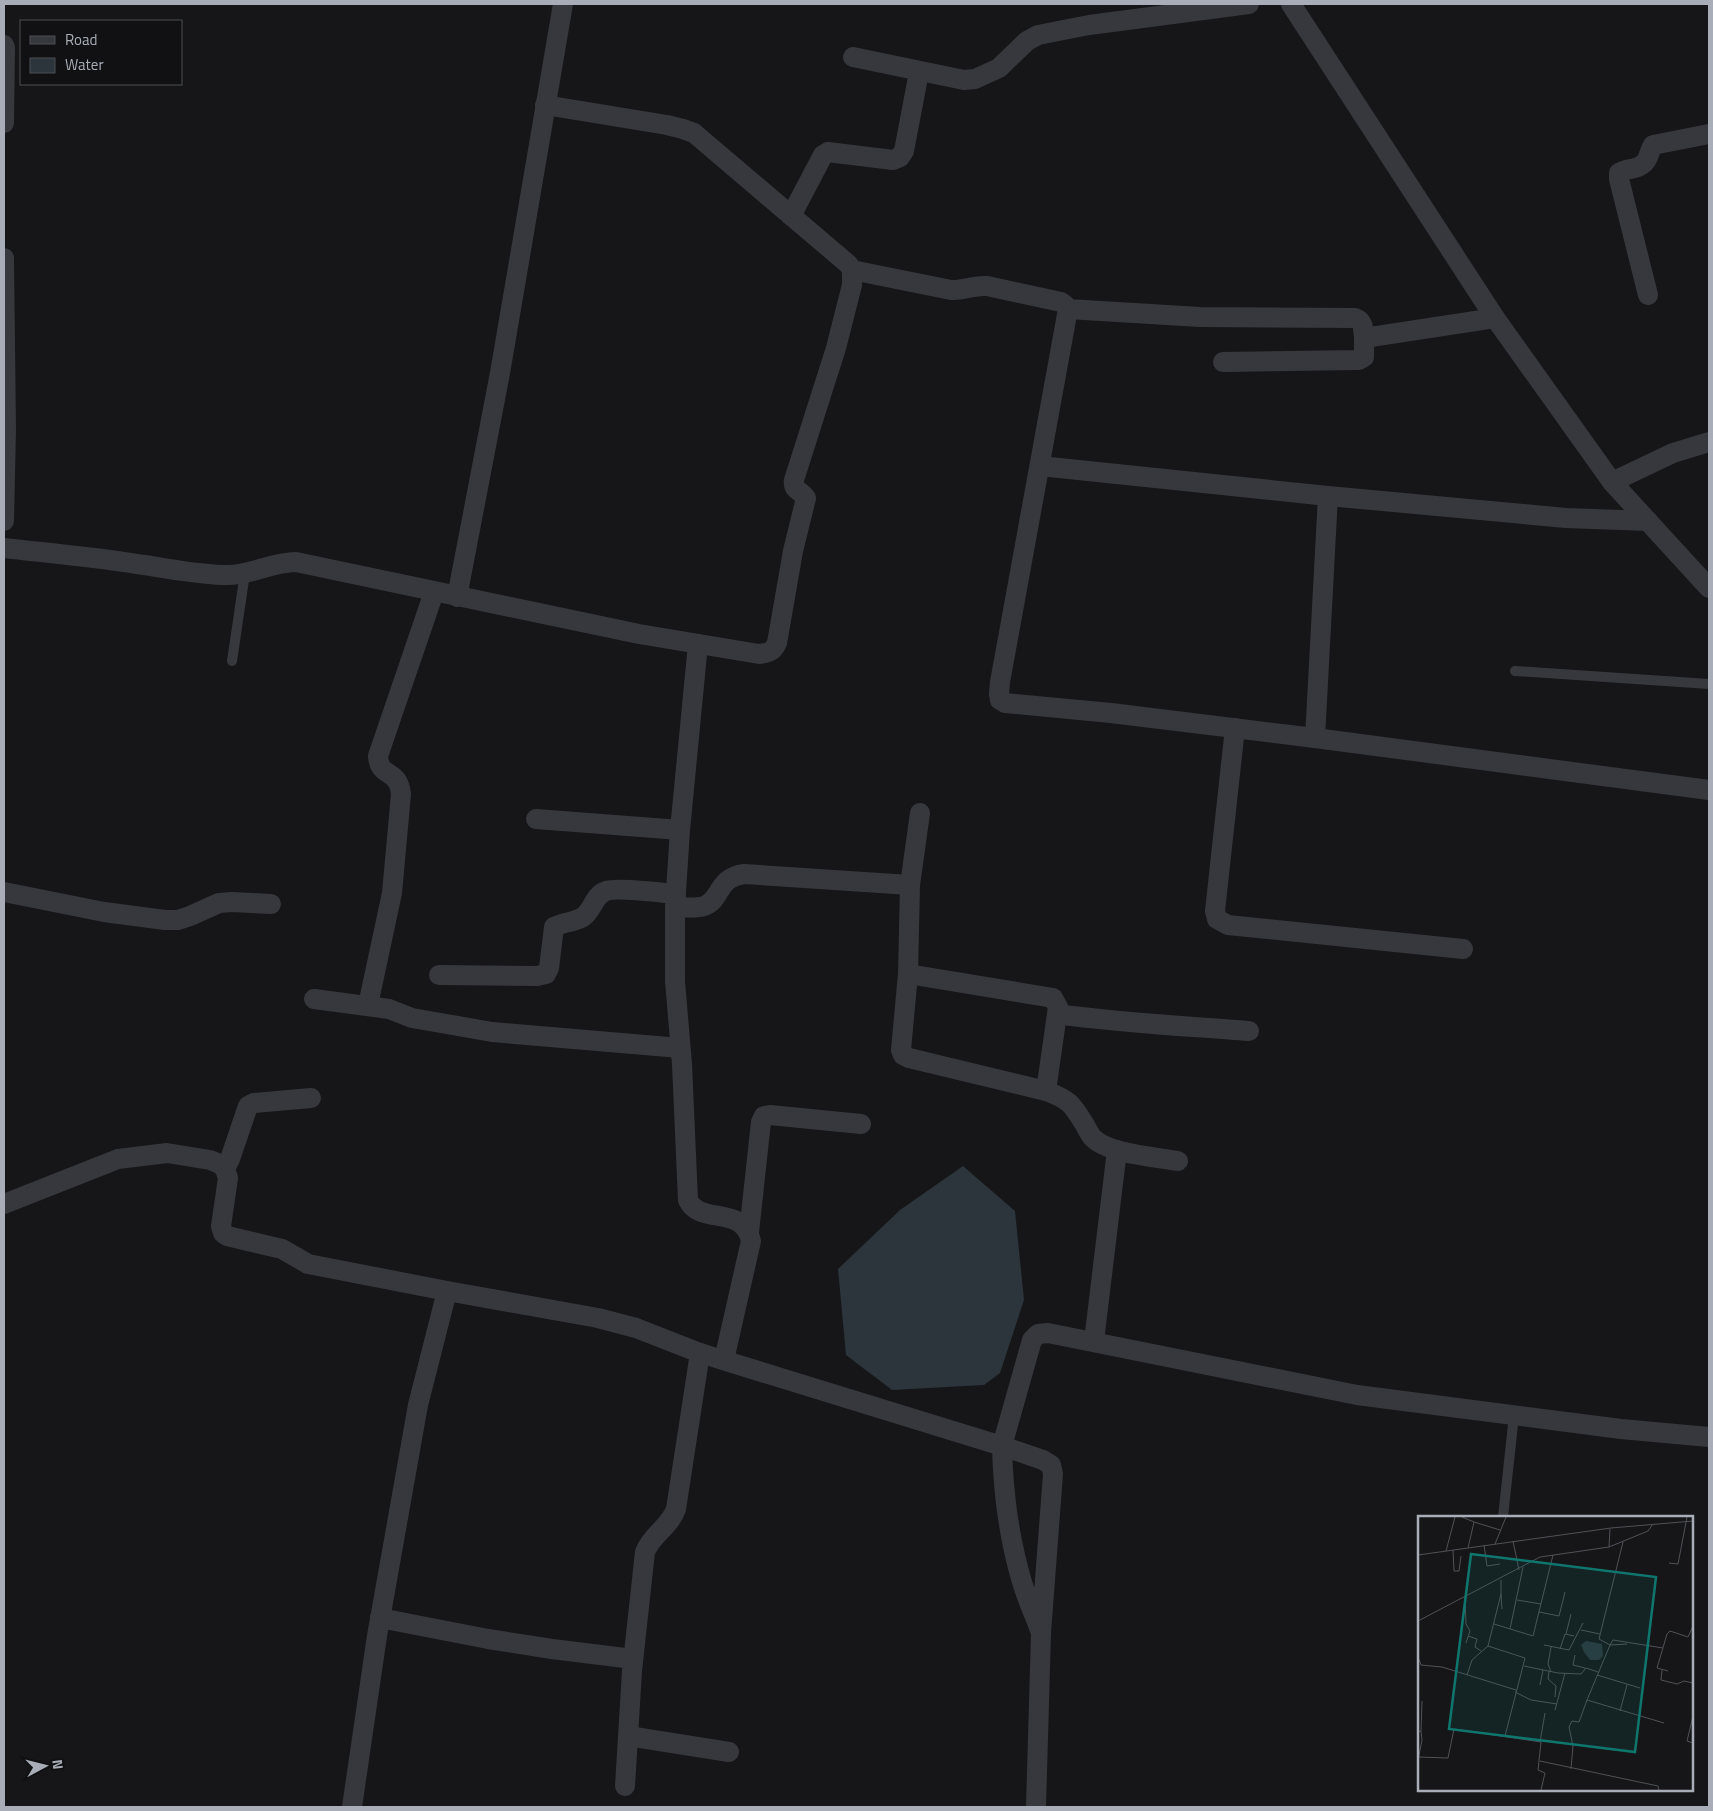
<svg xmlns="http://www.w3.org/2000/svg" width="1713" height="1811" viewBox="0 0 1713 1811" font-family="'Titillium Web',sans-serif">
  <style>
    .water { fill: #2c353c }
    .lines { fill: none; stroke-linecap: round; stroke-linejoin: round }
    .service { stroke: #37383d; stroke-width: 10 }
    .minor { stroke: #37383d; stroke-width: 20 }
    .inset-road { fill: none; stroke: #505258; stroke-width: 1 }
    .view { fill: #0f766e; fill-opacity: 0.15; stroke: #0f766e; stroke-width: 2.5 }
    .inset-edge { fill: none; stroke: #a8adb8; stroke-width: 2.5 }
  </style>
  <rect width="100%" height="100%" fill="#161618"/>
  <path class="water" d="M963,1166L1015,1211L1024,1300L1000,1373L984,1385L892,1390L846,1355L838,1269L900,1210Z"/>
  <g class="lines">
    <g class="service">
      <path d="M232,661L245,573"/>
      <path d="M1515,671L1709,684"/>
      <path d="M1503,1517L1514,1415"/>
    </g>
    <g class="minor">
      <path d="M1291,4L1495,318L1612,482L1709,588"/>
      <path d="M4,45L5,48L4,123"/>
      <path d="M853,57L964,80L975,79L999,68L1027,41L1038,35L1089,25L1249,4"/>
      <path d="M791,216L823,155L828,152L836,153L893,160L900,157L904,151L919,72"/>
      <path d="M4,258L6,429L4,521"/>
      <path d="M852,270L951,290C963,291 974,285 987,286L1061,302L1065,305L1068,309L1200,317L1355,318C1364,321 1363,329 1364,338L1495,318"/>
      <path d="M1648,295L1619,179V173C1626,168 1637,170 1643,164C1649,160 1649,151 1653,145L1709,134"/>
      <path d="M1068,309L1000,682L999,694L1000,700L1005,703L1111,713L1315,738L1709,790"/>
      <path d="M1223,362L1359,360L1364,357V338"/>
      <path d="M1040,466L1328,496L1566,518L1648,521"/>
      <path d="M1612,482L1673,453L1709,442"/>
      <path d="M4,548C48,553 93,557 137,564C167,568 198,575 228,575C251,575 272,562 296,562L639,634L759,654C768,653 773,652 777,643L793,551L806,498C801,490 792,491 794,480L836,348L852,285V270L848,264L694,133L683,129L667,125L545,105"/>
      <path d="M457,597L500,373L563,4"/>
      <path d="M698,644L680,830L675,907V981L682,1064L688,1200C700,1226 743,1204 751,1241L724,1360"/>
      <path d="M1235,728L1215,911L1217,919L1228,925L1463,949"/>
      <path d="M1315,738L1328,496"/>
      <path d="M920,813L910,885L908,974L901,1050L903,1055L909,1058L1046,1091C1070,1100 1072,1104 1085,1125C1087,1129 1090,1135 1093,1138C1109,1154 1156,1157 1178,1161"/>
      <path d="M536,819L680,830"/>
      <path d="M4,892L104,912L165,920H178L190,916L219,903L232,902L271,904"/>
      <path d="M675,907C684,907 695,909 704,906C722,900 716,878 744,874L910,885"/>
      <path d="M908,974L1053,998L1058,1007L1046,1091"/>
      <path d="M439,975L537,976L546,974L549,968L554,927C564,922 575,922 583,917C593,910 594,895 606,891C617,887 662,893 676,894"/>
      <path d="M314,999L389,1009L412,1018L492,1032L680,1048"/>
      <path d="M368,1005L392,893L401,794C398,767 379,779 378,756L434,592"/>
      <path d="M1057,1014C1121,1023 1185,1026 1249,1031"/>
      <path d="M225,1169L230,1159L248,1106L254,1103L311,1098"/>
      <path d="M4,1204L118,1159L167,1153L210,1160L220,1164L225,1169L228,1178L221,1226L223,1233L227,1236L282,1249L308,1264L447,1291"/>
      <path d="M749,1232L761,1122L764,1116L770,1115L861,1124"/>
      <path d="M1094,1341L1117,1150"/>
      <path d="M380,1618L488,1639L552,1649L633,1659"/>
      <path d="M628,1736L729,1752"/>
      <path d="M625,1786L632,1671L645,1552C652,1534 669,1528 676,1509L700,1353"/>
      <path d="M352,1807L377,1636L418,1405L447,1291L598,1318L636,1328L700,1353L1002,1446L1032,1340L1038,1334L1048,1333L1357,1395L1621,1429L1709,1437"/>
      <path d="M1036,1807L1041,1633L1053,1474L1051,1465L1043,1460L1002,1446C1003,1492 1009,1538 1022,1582C1027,1599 1035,1616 1041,1633"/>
    </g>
  </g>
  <g transform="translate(1418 1516)">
    <rect width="275" height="275" fill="#161618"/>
    <path d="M168,125L184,128L185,140L181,144H172L166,136L163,129Z" fill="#2c353c"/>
    <path class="inset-road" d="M44,1L56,6L50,32M56,6L82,14M95,25L101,54M205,26L181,123L192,129L169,184L246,207M77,28L88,1M66,29L69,50L82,48M191,31L192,13M35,34L36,55H41L43,40M28,35L37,1M0,39L193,12L275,5M251,47L260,48L269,1M83,78L84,93M47,82L48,108L52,115L48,127M99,84L123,88M121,96L141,100L147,76M0,105L122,41L191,31L230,15L235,8M76,108L115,120L135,39M92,113L105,51M163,114L182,118M148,118L153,98M50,120L59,123L57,131L63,135M126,129L151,134L165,107M192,129L195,124L245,132M192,129L209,128M70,130L83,78V64M142,133L147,118L156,120M157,139L155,149L167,152M0,141L3,149L24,151L98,174M106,150L140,157L163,158L168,152L180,156M244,154L243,164L259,168L266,165L275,167M131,155L130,163L138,170L137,181M250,155L239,152L249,118L252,115L270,121L275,110M133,156L130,148L133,131M49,159L54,144L70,130L107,142L87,220M179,159L222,172M122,169L125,154M97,176L113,184L139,188M137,194L147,157M202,195L209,169M275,200L269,225L275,227M3,215L4,185M0,216L3,215L4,224L0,244M122,226L127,197M0,241L30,242L36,213L123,226L120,254L127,257L123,274M122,245L240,270L241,274M153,253L155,230L151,211L154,205L161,206L169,184"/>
    <path class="view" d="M53,38L238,61L217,236L31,213Z"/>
    <rect width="275" height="275" class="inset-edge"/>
  </g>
  <rect width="1713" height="1811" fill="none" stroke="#a8adb8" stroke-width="10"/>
  <rect x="20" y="20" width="162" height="65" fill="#111113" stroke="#4d4f55"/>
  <rect x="30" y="36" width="25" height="8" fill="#37383d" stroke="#4d4f55"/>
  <text x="65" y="45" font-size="15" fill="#a8adb8">Road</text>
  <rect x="30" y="58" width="25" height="15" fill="#2c353c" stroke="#4d4f55"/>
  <text x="65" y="70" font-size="15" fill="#a8adb8">Water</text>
  <g transform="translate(45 1766) rotate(83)" stroke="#111113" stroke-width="4" paint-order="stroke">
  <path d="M0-4L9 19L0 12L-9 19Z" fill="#a8adb8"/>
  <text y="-8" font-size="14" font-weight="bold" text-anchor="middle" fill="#a8adb8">N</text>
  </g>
</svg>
